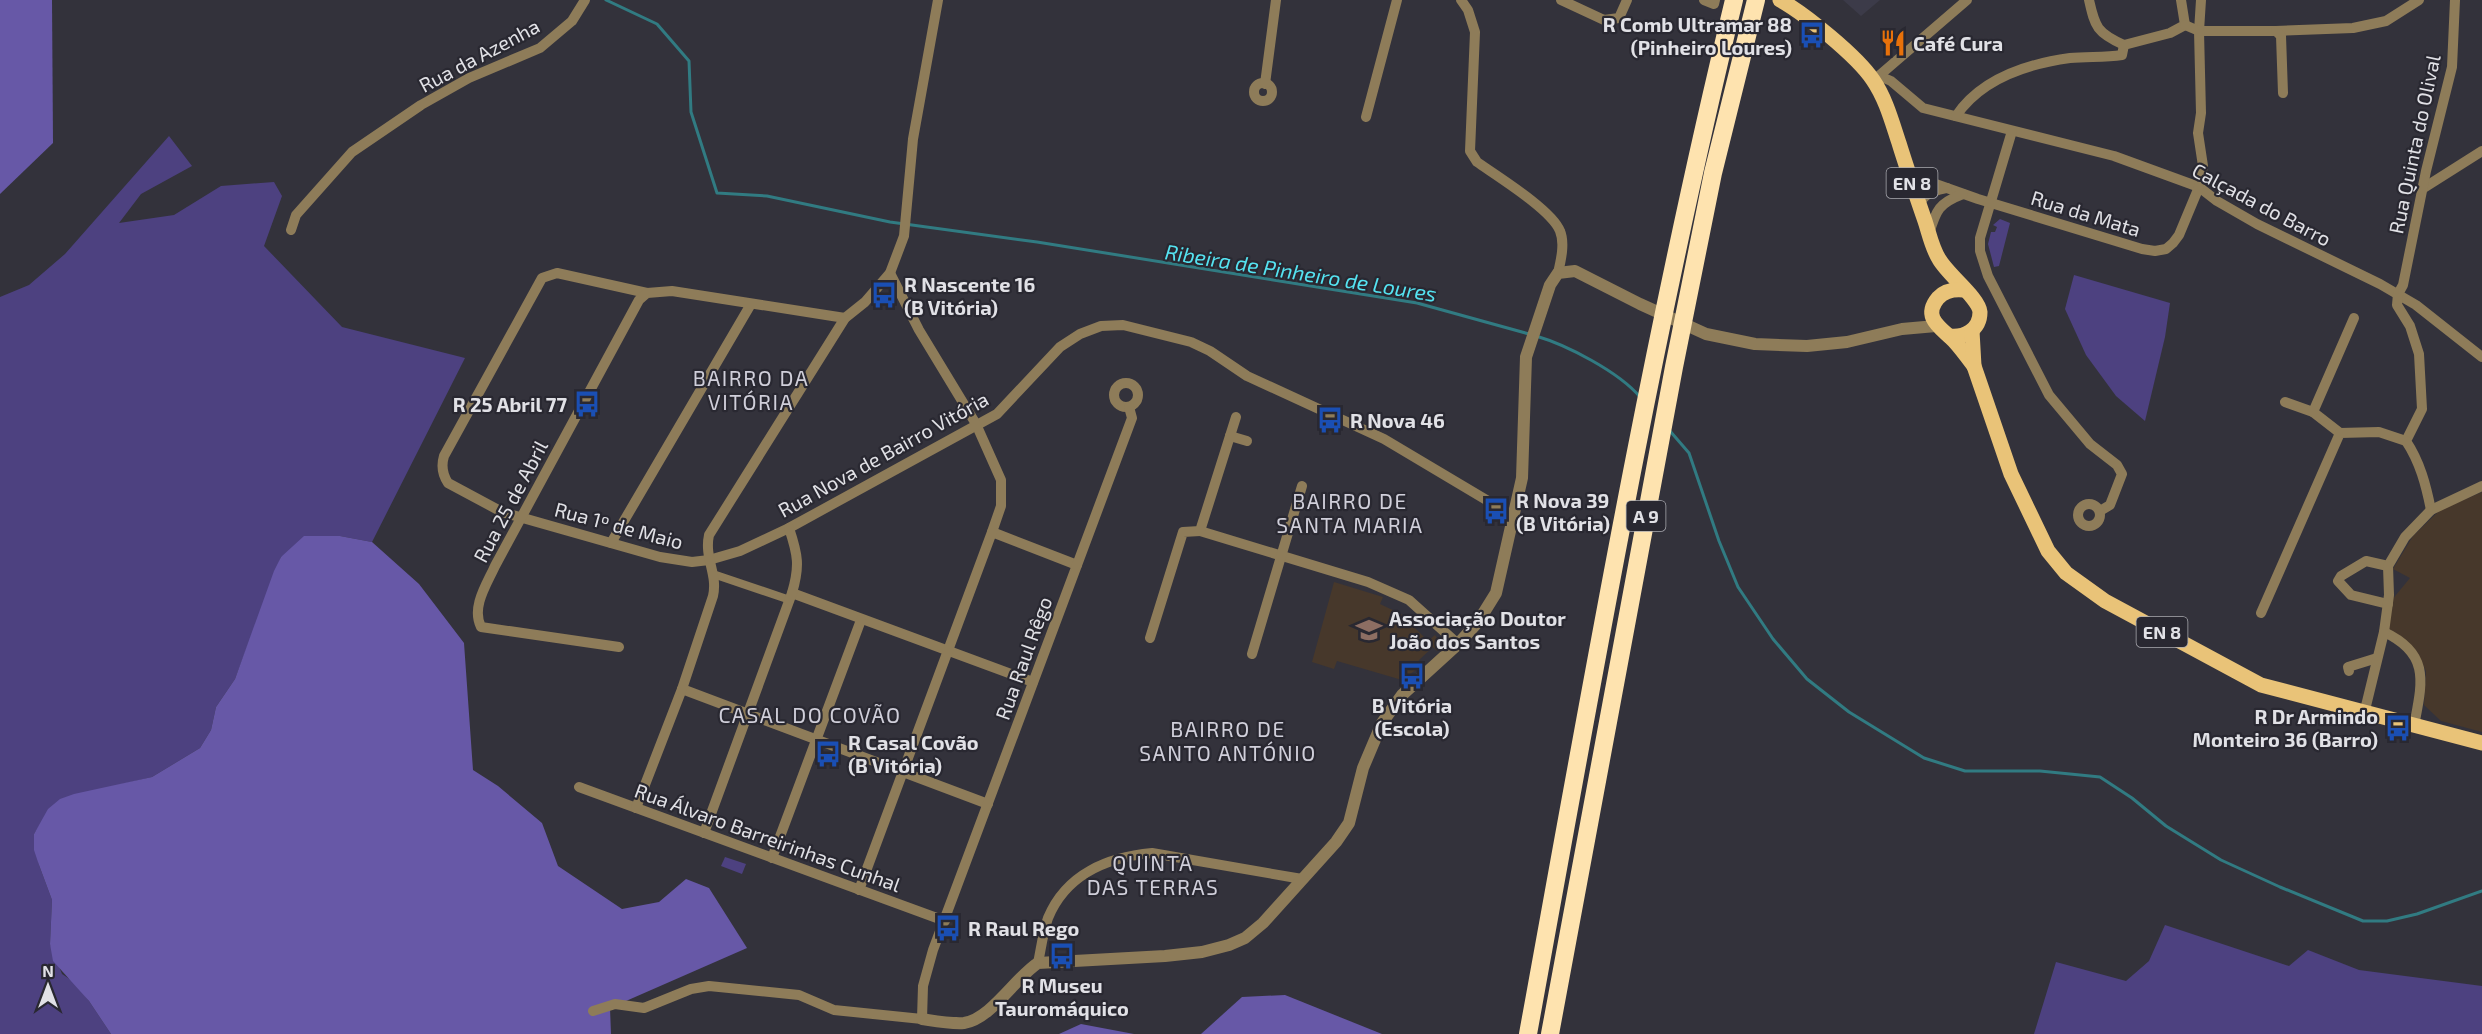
<svg xmlns="http://www.w3.org/2000/svg" width="2482" height="1034" viewBox="0 0 2482 1034" font-family="'Exo 2',sans-serif">
  <style>
    .built { fill: #3c3b49 }
    .education { fill: #47382b }
    .green { fill: #4d4180 }
    .forest { fill: #6758a7 }
    .lines { fill: none; stroke-linecap: round; stroke-linejoin: round }
    .stream { stroke: #317b82; stroke-width: 3 }
    .pedestrian { stroke: #8e7c59; stroke-width: 8 }
    .minor { stroke: #8e7c59; stroke-width: 10 }
    .tertiary { stroke: #8e7c59; stroke-width: 12 }
    .primary { stroke: #e9c378; stroke-width: 15 }
    .motorway-bridge { stroke: #fee3af; stroke-width: 18 }
    .labels { text-anchor: middle; dominant-baseline: central; stroke-width: 4.5; stroke-linejoin: round; paint-order: stroke }
    .shield { fill: #292831; stroke: #aaaab0; stroke-width: 1.5 }
    .shield-label { font-size: 18px; font-weight: bold; fill: #e1e1e6 }
    .poi-label { font-size: 20px; font-weight: bold; fill: #e1e1e6; stroke: #292831; text-anchor: start }
    .street-label { font-size: 20px; fill: #e1e1e6; stroke: #292831 }
    .water-label { font-size: 21px; font-style: italic; fill: #55e3f1; stroke: #292831 }
    .neighbourhood-label { font-size: 21px; letter-spacing: 1.5px; fill: #d0cfda; stroke: #292831 }
  </style>
  <rect width="100%" height="100%" fill="#33323b"/>
  <path class="built" d="M1843,0H1880L1861,16Z"/>
  <g class="education">
    <path d="M2482,492V732L2441,721L2424,705L2426,671L2416,651L2388,628L2391,601L2410,578L2393,569L2413,536L2440,510Z"/>
    <path d="M1334,582L1383,597L1380,604L1401,614L1428,641L1435,635L1441,644L1440,648L1437,651L1433,647L1419,660L1417,669L1402,680L1337,661L1334,669L1312,662Z"/>
  </g>
  <g class="green">
    <path d="M169,136L192,166L141,194L119,223L174,215L221,186L274,182L282,196L264,246L342,327L465,358L372,542L340,536L281,557L235,679L216,707L211,730L200,748L152,777L106,788L41,823L34,834L39,865L52,900L50,944L62,974L74,982L89,1001L111,1034H0V297L29,285L65,254Z"/>
    <path d="M2000,219L2010,223L1999,266L1994,267L1988,244L1991,232H1995L1997,227L1993,225Z"/>
    <path d="M2074,275L2170,303L2165,337L2145,421L2116,396L2086,355L2065,309Z"/>
    <path d="M725,857L746,864L742,874L721,866Z"/>
    <path d="M2165,925L2289,966L2308,950L2359,970L2482,986V1034H2034L2056,962L2126,981L2149,961Z"/>
  </g>
  <g class="forest">
    <path d="M0,0H52L53,143L0,194Z"/>
    <path d="M304,536H340L372,542L419,584L464,643L473,770L498,786L542,823L558,866L622,909L659,902L686,879L709,888L747,948L610,1008L611,1034H111L89,1001L53,961L50,944L52,900L39,865L34,850V834L48,809L60,799L74,794L152,777L200,748L211,730L216,707L235,679L274,571L281,557Z"/>
    <path d="M1285,995L1382,1034H1201L1242,997Z"/>
    <path d="M1081,1024L1134,1034H1059Z"/>
  </g>
  <g class="lines">
    <g class="stream">
      <path d="M606,0L657,24L689,61L691,112L717,193L767,196L890,222L1037,242L1417,303L1529,334"/>
      <path d="M1536,336C1567,345 1619,372 1640,397"/>
      <path d="M1670,431L1689,453L1719,541L1738,587L1773,639L1807,679L1849,712L1924,758L1965,771H2040L2100,777L2132,798L2166,826L2221,860L2280,887L2363,921H2387L2417,914L2482,891"/>
    </g>
    <path class="pedestrian" d="M713,574L790,600"/>
    <g class="minor">
      <path d="M1461,0L1468,10L1475,32L1470,151L1477,162C1497,176 1552,210 1560,231C1565,243 1561,260 1558,273"/>
      <path d="M1561,0L1604,20L1619,18L1627,0"/>
      <path d="M1704,0L1714,4L1715,0"/>
      <path d="M2089,0C2095,27 2097,33 2124,45"/>
      <path d="M2201,0L2199,31H2276L2353,28L2386,21L2419,0"/>
      <path d="M2276,31L2281,36L2283,93"/>
      <path d="M1873,80L1884,78L1891,81L1923,108L2114,156L2199,187L2217,201L2257,224L2380,284L2416,305L2482,357"/>
      <path d="M1874,80L1967,0"/>
      <circle cx="1263" cy="92" r="9"/>
      <path d="M1265,84L1276,0"/>
      <path d="M1956,116C1981,79 2026,64 2070,58C2087,56 2104,58 2122,55L2124,45L2170,33L2185,25L2181,0"/>
      <path d="M1366,117L1397,0"/>
      <path d="M2012,131L1980,238V251L1988,276L2049,395L2090,444L2117,465L2122,474L2110,505L2100,511"/>
      <path d="M1908,170L1930,182L1978,199L2142,249L2155,251L2166,249L2173,243L2179,235L2199,187L2203,166L2198,133L2201,113L2199,31L2185,25"/>
      <path d="M2422,189L2482,151"/>
      <path d="M1919,205C1925,192 1934,191 1947,188"/>
      <path d="M291,230L296,215L352,152L421,105L469,78L540,48L572,21L585,0"/>
      <path d="M1929,234C1936,210 1939,203 1963,194"/>
      <path d="M647,293L557,273L542,278L444,456C441,466 442,474 448,483L502,512L660,557L692,562L709,560L740,551L789,528L997,414L1060,347L1080,334L1101,326L1123,325L1191,342L1210,351L1247,376L1384,439L1515,517"/>
      <circle cx="1126" cy="395" r="12"/>
      <path d="M2285,402L2313,412"/>
      <path d="M2340,433L2313,412L2354,318"/>
      <path d="M1230,436L1247,441"/>
      <circle cx="2089" cy="515" r="11"/>
      <path d="M2431,510C2426,485 2420,462 2406,441L2422,409L2419,354L2410,326L2397,305L2398,294L2403,285L2426,171L2452,67L2455,0"/>
      <path d="M1200,531L1368,582L1409,600L1458,644"/>
      <path d="M992,532L1077,565"/>
      <path d="M611,543L751,304"/>
      <path d="M792,593L1033,682"/>
      <path d="M2388,604L2351,595L2338,581L2341,576L2366,561L2388,566"/>
      <path d="M2261,613L2340,433L2379,432L2406,441"/>
      <path d="M2384,632C2431,654 2422,683 2414,726"/>
      <path d="M1150,638L1183,532L1200,531L1236,417"/>
      <path d="M619,647L481,627C471,607 487,584 495,566L639,300L647,293L672,291L845,318"/>
      <path d="M1252,654L1302,486"/>
      <path d="M2349,671L2348,667L2377,658"/>
      <path d="M682,689L988,804"/>
      <path d="M2364,714L2384,632L2389,595L2388,566L2405,537L2431,510L2482,486"/>
      <path d="M579,787L945,921"/>
      <path d="M636,808L682,689L713,596C718,574 704,558 709,535L845,318L865,302L890,273L904,236L913,139L938,0"/>
      <path d="M704,833L792,593C800,566 798,555 789,528"/>
      <path d="M772,858L861,620"/>
      <path d="M859,890L992,532L1001,506V480L976,424L919,330L890,273"/>
      <path d="M1038,963C1041,949 1043,932 1048,918C1066,874 1108,857 1152,853L1302,879"/>
      <path d="M593,1011L615,1004L644,1008L691,989L709,986L799,995L834,1010L922,1019L923,986L933,950L1132,418L1129,407"/>
    </g>
    <path class="tertiary" d="M922,1019C935,1021 951,1024 964,1023C991,1019 1015,978 1038,963L1165,956L1202,952L1229,945L1245,938L1263,923L1336,842L1349,823L1363,768L1382,723L1402,695L1458,644L1478,622L1496,593L1522,478L1526,357L1550,285L1558,273L1575,271L1640,304L1706,334L1755,344L1807,346L1847,342L1902,329L1936,326"/>
    <g class="primary">
      <path d="M1780,0C1805,14 1857,56 1873,80C1886,99 1892,122 1899,143C1907,169 1916,195 1925,221C1929,233 1932,248 1939,259C1948,275 1979,298 1980,312C1980,330 1964,338 1949,336"/>
      <path d="M1964,290C1954,289 1945,290 1938,298C1923,316 1938,326 1950,337C1959,345 1966,356 1974,366"/>
      <path d="M1972,331L1974,366L2011,474L2048,551L2066,573L2105,601L2261,685L2482,743"/>
    </g>
    <g class="motorway-bridge">
      <path d="M1528,1034C1591,688 1651,342 1734,0"/>
      <path d="M1550,1034L1674,367L1713,173L1756,0"/>
    </g>
  </g>
  <defs>
    <g id="bus-bare" transform="scale(2.07)"><path d="M-5-6H5V4H4V6H2V4H-2V6H-4V4H-5ZM-3.5-4V0h7V-4ZM-3.5 1.2v1.5H-2V1.2ZM2 1.2v1.5H3.5V1.2Z" fill="#1a4fb4" stroke="#292831" stroke-width="2.5" paint-order="stroke"/></g>
    <g id="restaurant-bare" transform="scale(2.07)"><path d="M-5-6h1v4h1v-4h1v4h1v-4h1v5L-1.5 .5V6h-2V.5L-5-1ZM5-6V6H3V1.5H1.5Q1.5-4 5-6Z" fill="#e8710a" stroke="#292831" stroke-width="2.5" paint-order="stroke"/></g>
    <g id="school-bare" transform="scale(2.07)"><path d="M0-5L7-2L0 1L-7-2ZM-4 1L0 2.5L4 1V4Q0 6-4 4Z" fill="#8d6e63" stroke="#292831" stroke-width="2.5" paint-order="stroke"/></g>
  </defs>
  <g fill-rule="evenodd">
    <use href="#bus-bare" x="1812" y="35"/>
    <use href="#restaurant-bare" x="1893" y="43"/>
    <use href="#bus-bare" x="884" y="295"/>
    <use href="#bus-bare" x="587" y="404"/>
    <use href="#bus-bare" x="1330" y="420"/>
    <use href="#bus-bare" x="1496" y="511"/>
    <use href="#school-bare" x="1369" y="630"/>
    <use href="#bus-bare" x="1412" y="676"/>
    <use href="#bus-bare" x="2398" y="728"/>
    <use href="#bus-bare" x="828" y="754"/>
    <use href="#bus-bare" x="948" y="928"/>
    <use href="#bus-bare" x="1062" y="956"/>
  </g>
  <g class="labels">
    <g class="shield">
      <rect x="1886.5" y="168" width="51" height="30" rx="4.5"/>
      <rect x="1626.5" y="501" width="39" height="30" rx="4.5"/>
      <rect x="2136.5" y="617" width="51" height="30" rx="4.5"/>
    </g>
    <g class="shield-label">
      <text x="1912" y="183">EN 8</text>
      <text x="1646" y="516">A 9</text>
      <text x="2162" y="632">EN 8</text>
    </g>
    <g class="poi-label">
      <text x="1792" y="24" text-anchor="end">R Comb Ultramar 88<tspan x="1792" dy="23">(Pinheiro Loures)</tspan></text>
      <text x="1913" y="43">Café Cura</text>
      <text x="904" y="284">R Nascente 16<tspan x="904" dy="23">(B Vitória)</tspan></text>
      <text x="567" y="404" text-anchor="end">R 25 Abril 77</text>
      <text x="1350" y="420">R Nova 46</text>
      <text x="1516" y="500">R Nova 39<tspan x="1516" dy="23">(B Vitória)</tspan></text>
      <text x="1389" y="618">Associação Doutor<tspan x="1389" dy="23">João dos Santos</tspan></text>
      <text x="1412" y="705" text-anchor="middle">B Vitória<tspan x="1412" dy="23">(Escola)</tspan></text>
      <text x="2378" y="716" text-anchor="end">R Dr Armindo<tspan x="2378" dy="23">Monteiro 36 (Barro)</tspan></text>
      <text x="848" y="742">R Casal Covão<tspan x="848" dy="23">(B Vitória)</tspan></text>
      <text x="968" y="928">R Raul Rego</text>
      <text x="1062" y="985" text-anchor="middle">R Museu<tspan x="1062" dy="23">Tauromáquico</tspan></text>
    </g>
    <g class="street-label">
      <text transform="translate(479 55) rotate(-28)">Rua da Azenha</text>
      <text transform="translate(2414 144) rotate(-78)">Rua Quinta do Olival</text>
      <text transform="translate(2262 204) rotate(28)">Calçada do Barro</text>
      <text transform="translate(2086 213) rotate(17)">Rua da Mata</text>
      <text transform="translate(883 454) rotate(-29)">Rua Nova de Bairro Vitória</text>
      <text transform="translate(510 501) rotate(-62)">Rua 25 de Abril</text>
      <text transform="translate(619 525) rotate(15)">Rua 1º de Maio</text>
      <text transform="translate(1023 658) rotate(-70)">Rua Raul Rêgo</text>
      <text transform="translate(768 837) rotate(20)">Rua Álvaro Barreirinhas Cunhal</text>
    </g>
    <g class="water-label">
      <text transform="translate(1301 272) rotate(9)">Ribeira de Pinheiro de Loures</text>
    </g>
    <g class="neighbourhood-label">
      <text x="751" y="377">BAIRRO DA<tspan x="751" dy="24">VITÓRIA</tspan></text>
      <text x="1350" y="500">BAIRRO DE<tspan x="1350" dy="24">SANTA MARIA</tspan></text>
      <text x="810" y="714">CASAL DO COVÃO</text>
      <text x="1228" y="728">BAIRRO DE<tspan x="1228" dy="24">SANTO ANTÓNIO</tspan></text>
      <text x="1153" y="862">QUINTA<tspan x="1153" dy="24">DAS TERRAS</tspan></text>
    </g>
  </g>
  <g transform="translate(48 986)" stroke="#292831" stroke-width="4.5" paint-order="stroke">
  <path d="M0-4.5L10 22L0 15L-10 22Z" fill="#e1e1e6"/>
  <text y="-9" font-size="16" font-weight="bold" text-anchor="middle" fill="#e1e1e6">N</text>
  </g>
</svg>
